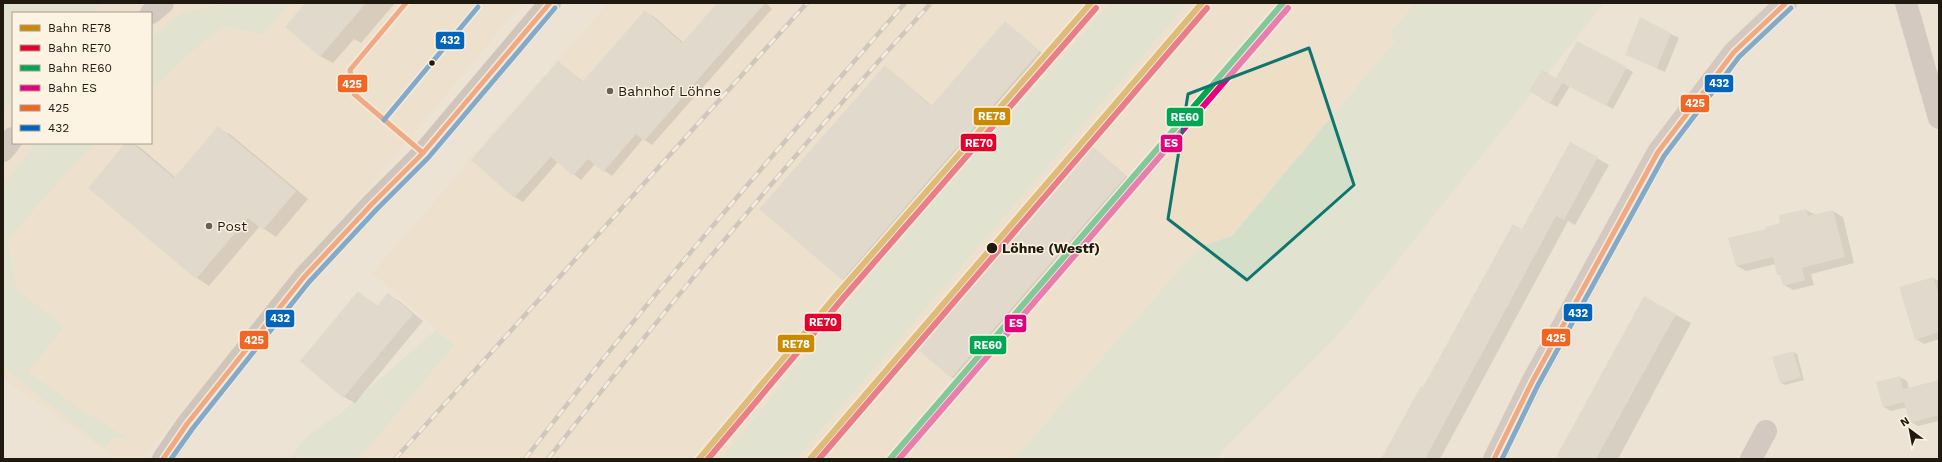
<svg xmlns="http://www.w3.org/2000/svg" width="1942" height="462" viewBox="0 0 1942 462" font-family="'Work Sans',sans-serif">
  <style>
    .built { fill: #eedec6 }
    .green { fill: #d4dfc9 }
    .shadow { fill: #0003 }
    .building { fill: #d6ccc4 }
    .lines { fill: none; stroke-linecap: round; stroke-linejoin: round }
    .minor { stroke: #b3a9a6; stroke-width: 22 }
    .major { stroke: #aba19b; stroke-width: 22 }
    .rail-casing { stroke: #aba29d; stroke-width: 4.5 }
    .rail { stroke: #fdf3e3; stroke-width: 3; stroke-dasharray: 9; stroke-linecap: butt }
    .bus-1-casing { stroke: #fdf3e3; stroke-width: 8 }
    .bus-2-casing { stroke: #fdf3e3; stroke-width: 8 }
    .bus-1 { stroke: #f26522; stroke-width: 5 }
    .bus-2 { stroke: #0065bd; stroke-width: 5 }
    .rail-1-casing { stroke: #fdf3e3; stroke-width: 9 }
    .rail-2-casing { stroke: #fdf3e3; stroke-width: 9 }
    .rail-3-casing { stroke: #fdf3e3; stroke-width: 9 }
    .rail-4-casing { stroke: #fdf3e3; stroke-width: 9 }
    .rail-1 { stroke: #cc8a03; stroke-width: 6 }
    .rail-2 { stroke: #e4002b; stroke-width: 6 }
    .rail-3 { stroke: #00a651; stroke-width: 6 }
    .rail-4 { stroke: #e5007d; stroke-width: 6 }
    .marked { fill: none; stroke: #0f766e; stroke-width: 3; stroke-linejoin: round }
    .bus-dot { fill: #1f1910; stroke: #fdf3e3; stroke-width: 1.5 }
    .poi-dot { fill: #676055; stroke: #fdf3e3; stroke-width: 1.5 }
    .labels { text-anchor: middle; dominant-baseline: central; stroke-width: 3; stroke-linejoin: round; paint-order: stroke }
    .poi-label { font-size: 14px; fill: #1f1910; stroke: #fdf3e3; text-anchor: start }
    .stop-label { font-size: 14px; font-weight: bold; fill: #1f1910; stroke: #fdf3e3; text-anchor: start }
    .line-badge { stroke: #fdf3e3; stroke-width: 1.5 }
    .badge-label { font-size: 11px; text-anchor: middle; font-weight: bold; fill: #fff }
  </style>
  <rect width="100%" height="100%" fill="#ece3d5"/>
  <g class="built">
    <path d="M103,3H523L142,459H117L3,379V109L13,99V143H151V13H90Z"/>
    <path d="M608,3H1415L1390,33L1395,41L1232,236L1199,247L1014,459H359L455,345L372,273L458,174L468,160Z"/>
  </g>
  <g class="green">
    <path d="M3,3H103L90,13H13V99L3,109Z"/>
    <path d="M227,3H290L263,35L226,26L207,38L151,90V38L182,13Z"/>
    <path d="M1111,3H1188L796,459H721L909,228Z"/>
    <path d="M1415,3H1604L1339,334L1225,448L1217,459H1014L1199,247L1232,236L1395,41L1390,33Z"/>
    <path d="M37,143H96L81,157L7,240L16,288L64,327L28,372L82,410L129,439L113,437L105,448L3,367V186Z"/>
    <path d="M436,330L455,345L359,459H289L308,435L341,413Z"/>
  </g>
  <g class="shadow">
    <path d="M307,3H395L361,43L354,39L333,63L320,56Z"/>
    <path d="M719,3H766L772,9L652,145L643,139L612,176L595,164L581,180L558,162L523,202L515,197L559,62L583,82L645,12L653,16L684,43Z"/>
    <path d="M1641,19L1679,38L1665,72L1626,54Z"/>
    <path d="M1005,22L1043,54L846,281L842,279L889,69L932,106Z"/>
    <path d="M1626,68L1633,72L1613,109L1570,86L1557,107L1550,103L1557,79Z"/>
    <path d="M218,128L231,135L308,199L276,237L260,226L209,286L197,278L89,188L127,143H132L141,148L176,178Z"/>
    <path d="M1570,143L1609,165L1575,225L1568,221L1440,459H1382L1423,389L1522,230Z"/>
    <path d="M1095,149L1129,178L955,379L951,377Z"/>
    <path d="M1806,210L1816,215L1833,211L1843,217L1854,263L1811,274L1814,285L1793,290L1784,285L1781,276L1778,274L1776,264L1746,271L1737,266L1767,229Z"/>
    <path d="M1933,278L1939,281V339L1924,344L1916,339Z"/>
    <path d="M359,293L378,306L388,295L399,301L423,321L355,403L344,397Z"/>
    <path d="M1676,315L1691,323L1618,459H1558Z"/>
    <path d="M1793,352L1797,354L1804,380L1785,385L1781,383Z"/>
    <path d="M1900,377L1907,381L1909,389L1939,381V421L1918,426L1911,422L1907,407L1891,411L1884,407Z"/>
  </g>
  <g class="building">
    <path d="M305,3H366L320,57L285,27Z"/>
    <path d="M717,3H765L644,141L636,134L603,172L588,159L573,176L551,157L514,198L471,160L558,61L582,82L645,10L682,43Z"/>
    <path d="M1640,17L1671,33L1657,68L1625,55Z"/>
    <path d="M1005,21L1040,51L842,280L759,209L885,65L931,106Z"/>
    <path d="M1577,41L1627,67L1606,106L1562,83L1550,104L1529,91L1542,70L1556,78Z"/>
    <path d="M218,126L296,191L263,230L248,218L196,279L88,188L125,143H132L174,178Z"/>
    <path d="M1570,142L1598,157L1564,220L1556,216L1425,459H1381L1421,386L1423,387L1513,224L1522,229Z"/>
    <path d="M1091,145L1126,176L951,378L916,348Z"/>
    <path d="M1806,209L1808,216L1833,210L1845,257L1802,268L1805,280L1783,286L1780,274L1777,275L1773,257L1736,266L1728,238L1766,229L1765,227L1780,223L1779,215Z"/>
    <path d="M1933,277L1939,295V332L1915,340L1899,287Z"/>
    <path d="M358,291L377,306L388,293L413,314L343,398L300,361Z"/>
    <path d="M1644,296L1676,314L1596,459H1555Z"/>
    <path d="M1793,351L1801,378L1780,383L1772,357Z"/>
    <path d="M1900,376L1903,389L1939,380V415L1910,423L1904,402L1883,408L1876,382Z"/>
  </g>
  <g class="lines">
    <g class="minor">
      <path d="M1906,3L1939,118"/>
      <path d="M151,13L163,3"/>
      <path d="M3,151L13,138"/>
      <path d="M1494,459L1532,382L1658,152L1734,52L1786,3"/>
      <path d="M1751,459L1766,431"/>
    </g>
    <path class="major" d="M163,459L187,424L304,277L372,204L423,153L550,3"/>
    <g class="rail-casing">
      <g id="rail">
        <path d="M395,459L807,3"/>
        <path d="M525,459C645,301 775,152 905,3"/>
        <path d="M548,459C670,302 797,150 931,3"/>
      </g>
    </g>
    <use href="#rail" class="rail"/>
    <g class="bus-1-casing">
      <g id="bus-1">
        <path d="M406,3L350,70L354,94L423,153"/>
        <path d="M163,459L187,424L304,277L372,204L423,153L550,3"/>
        <path d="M1494,459L1532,382L1658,152L1734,52L1786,3"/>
      </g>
    </g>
    <g class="bus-2-casing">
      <g id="bus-2">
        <path d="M384,120L478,7"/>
        <path d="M171,459L193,428L309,282L377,209L428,158L555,8"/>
        <path d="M1502,459L1538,385L1664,156L1739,57L1791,8"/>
      </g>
    </g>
    <use href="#bus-1" class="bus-1"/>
    <use href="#bus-2" class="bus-2"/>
    <g class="rail-1-casing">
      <g id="rail-1">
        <path d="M699,459L839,292L1091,3"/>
        <path d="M810,459L1202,3"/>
      </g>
    </g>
    <g class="rail-2-casing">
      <g id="rail-2">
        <path d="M708,459L844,297L1096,8"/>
        <path d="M819,459L1207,8"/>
      </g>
    </g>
    <g class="rail-3-casing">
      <path id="rail-3" d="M890,459L1283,3"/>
    </g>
    <g class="rail-4-casing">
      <path id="rail-4" d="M899,459L1288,8"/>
    </g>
    <use href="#rail-1" class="rail-1"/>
    <use href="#rail-2" class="rail-2"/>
    <use href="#rail-3" class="rail-3"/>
    <use href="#rail-4" class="rail-4"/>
  </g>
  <path d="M0 0H1942V462H0ZM1309,48L1354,185L1247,280L1168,219L1188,94Z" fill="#ece3d5" fill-opacity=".55" fill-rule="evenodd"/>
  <path class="marked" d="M1309,48L1354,185L1247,280L1168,219L1188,94Z"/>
  <g class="bus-dot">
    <circle cx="432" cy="63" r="3.5"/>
    <circle cx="992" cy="248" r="6"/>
  </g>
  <g class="poi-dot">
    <circle cx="610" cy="91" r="4"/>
    <circle cx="209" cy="226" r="4"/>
  </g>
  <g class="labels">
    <g class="poi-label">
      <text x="618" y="91">Bahnhof Löhne</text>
      <text x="217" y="226">Post</text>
    </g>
    <g class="stop-label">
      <text x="1002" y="248">Löhne (Westf)</text>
    </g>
  </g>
  <g class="line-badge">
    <rect x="435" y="31" width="30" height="19" rx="4" fill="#0065bd"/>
    <rect x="1704" y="74" width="30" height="19" rx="4" fill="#0065bd"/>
    <rect x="337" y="74" width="31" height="19" rx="4" fill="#f26522"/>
    <rect x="1680" y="94" width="30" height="19" rx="4" fill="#f26522"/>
    <rect x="973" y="107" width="38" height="19" rx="4" fill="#cc8a03"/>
    <rect x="1166" y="107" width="38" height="20" rx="4" fill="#00a651"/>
    <rect x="960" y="133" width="37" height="19" rx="4" fill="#e4002b"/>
    <rect x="1160" y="134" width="23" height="19" rx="4" fill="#e5007d"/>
    <rect x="1563" y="303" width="30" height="19" rx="4" fill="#0065bd"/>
    <rect x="265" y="309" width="30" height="19" rx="4" fill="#0065bd"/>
    <rect x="804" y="313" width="38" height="19" rx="4" fill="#e4002b"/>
    <rect x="1004" y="314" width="23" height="19" rx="4" fill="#e5007d"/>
    <rect x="1541" y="328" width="30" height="19" rx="4" fill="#f26522"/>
    <rect x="239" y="330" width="30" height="20" rx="4" fill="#f26522"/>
    <rect x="777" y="334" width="38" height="19" rx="4" fill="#cc8a03"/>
    <rect x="969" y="335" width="38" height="20" rx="4" fill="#00a651"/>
  </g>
  <g class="badge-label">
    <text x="450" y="44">432</text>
    <text x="1719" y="87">432</text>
    <text x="352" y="88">425</text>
    <text x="1695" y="107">425</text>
    <text x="992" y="120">RE78</text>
    <text x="1185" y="121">RE60</text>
    <text x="979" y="147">RE70</text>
    <text x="1171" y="147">ES</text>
    <text x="1578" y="317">432</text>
    <text x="280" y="322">432</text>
    <text x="823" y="326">RE70</text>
    <text x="1016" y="327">ES</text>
    <text x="1556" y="342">425</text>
    <text x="254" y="344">425</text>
    <text x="796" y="348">RE78</text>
    <text x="988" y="349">RE60</text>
  </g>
  <rect width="1942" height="462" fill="none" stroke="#1f1910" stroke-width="8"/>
  <rect x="12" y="12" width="140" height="132" fill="#fdf3e3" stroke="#a49c8f"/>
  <rect x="20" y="25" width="20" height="6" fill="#cc8a03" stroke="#a49c8f"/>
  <text x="48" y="32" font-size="12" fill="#1f1910">Bahn RE78</text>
  <rect x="20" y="45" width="20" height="6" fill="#e4002b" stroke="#a49c8f"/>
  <text x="48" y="52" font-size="12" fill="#1f1910">Bahn RE70</text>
  <rect x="20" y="65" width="20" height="6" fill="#00a651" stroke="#a49c8f"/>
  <text x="48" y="72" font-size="12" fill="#1f1910">Bahn RE60</text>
  <rect x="20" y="85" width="20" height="6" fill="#e5007d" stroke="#a49c8f"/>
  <text x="48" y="92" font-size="12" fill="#1f1910">Bahn ES</text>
  <rect x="20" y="105" width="20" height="6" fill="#f26522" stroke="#a49c8f"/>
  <text x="48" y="112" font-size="12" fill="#1f1910">425</text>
  <rect x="20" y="125" width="20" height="6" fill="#0065bd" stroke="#a49c8f"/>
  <text x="48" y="132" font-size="12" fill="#1f1910">432</text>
  <g transform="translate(1910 430) rotate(328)" stroke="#fdf3e3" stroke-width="3" paint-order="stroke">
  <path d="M0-3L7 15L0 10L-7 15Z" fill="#1f1910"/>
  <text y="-6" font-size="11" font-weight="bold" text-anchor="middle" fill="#1f1910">N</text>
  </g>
</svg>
